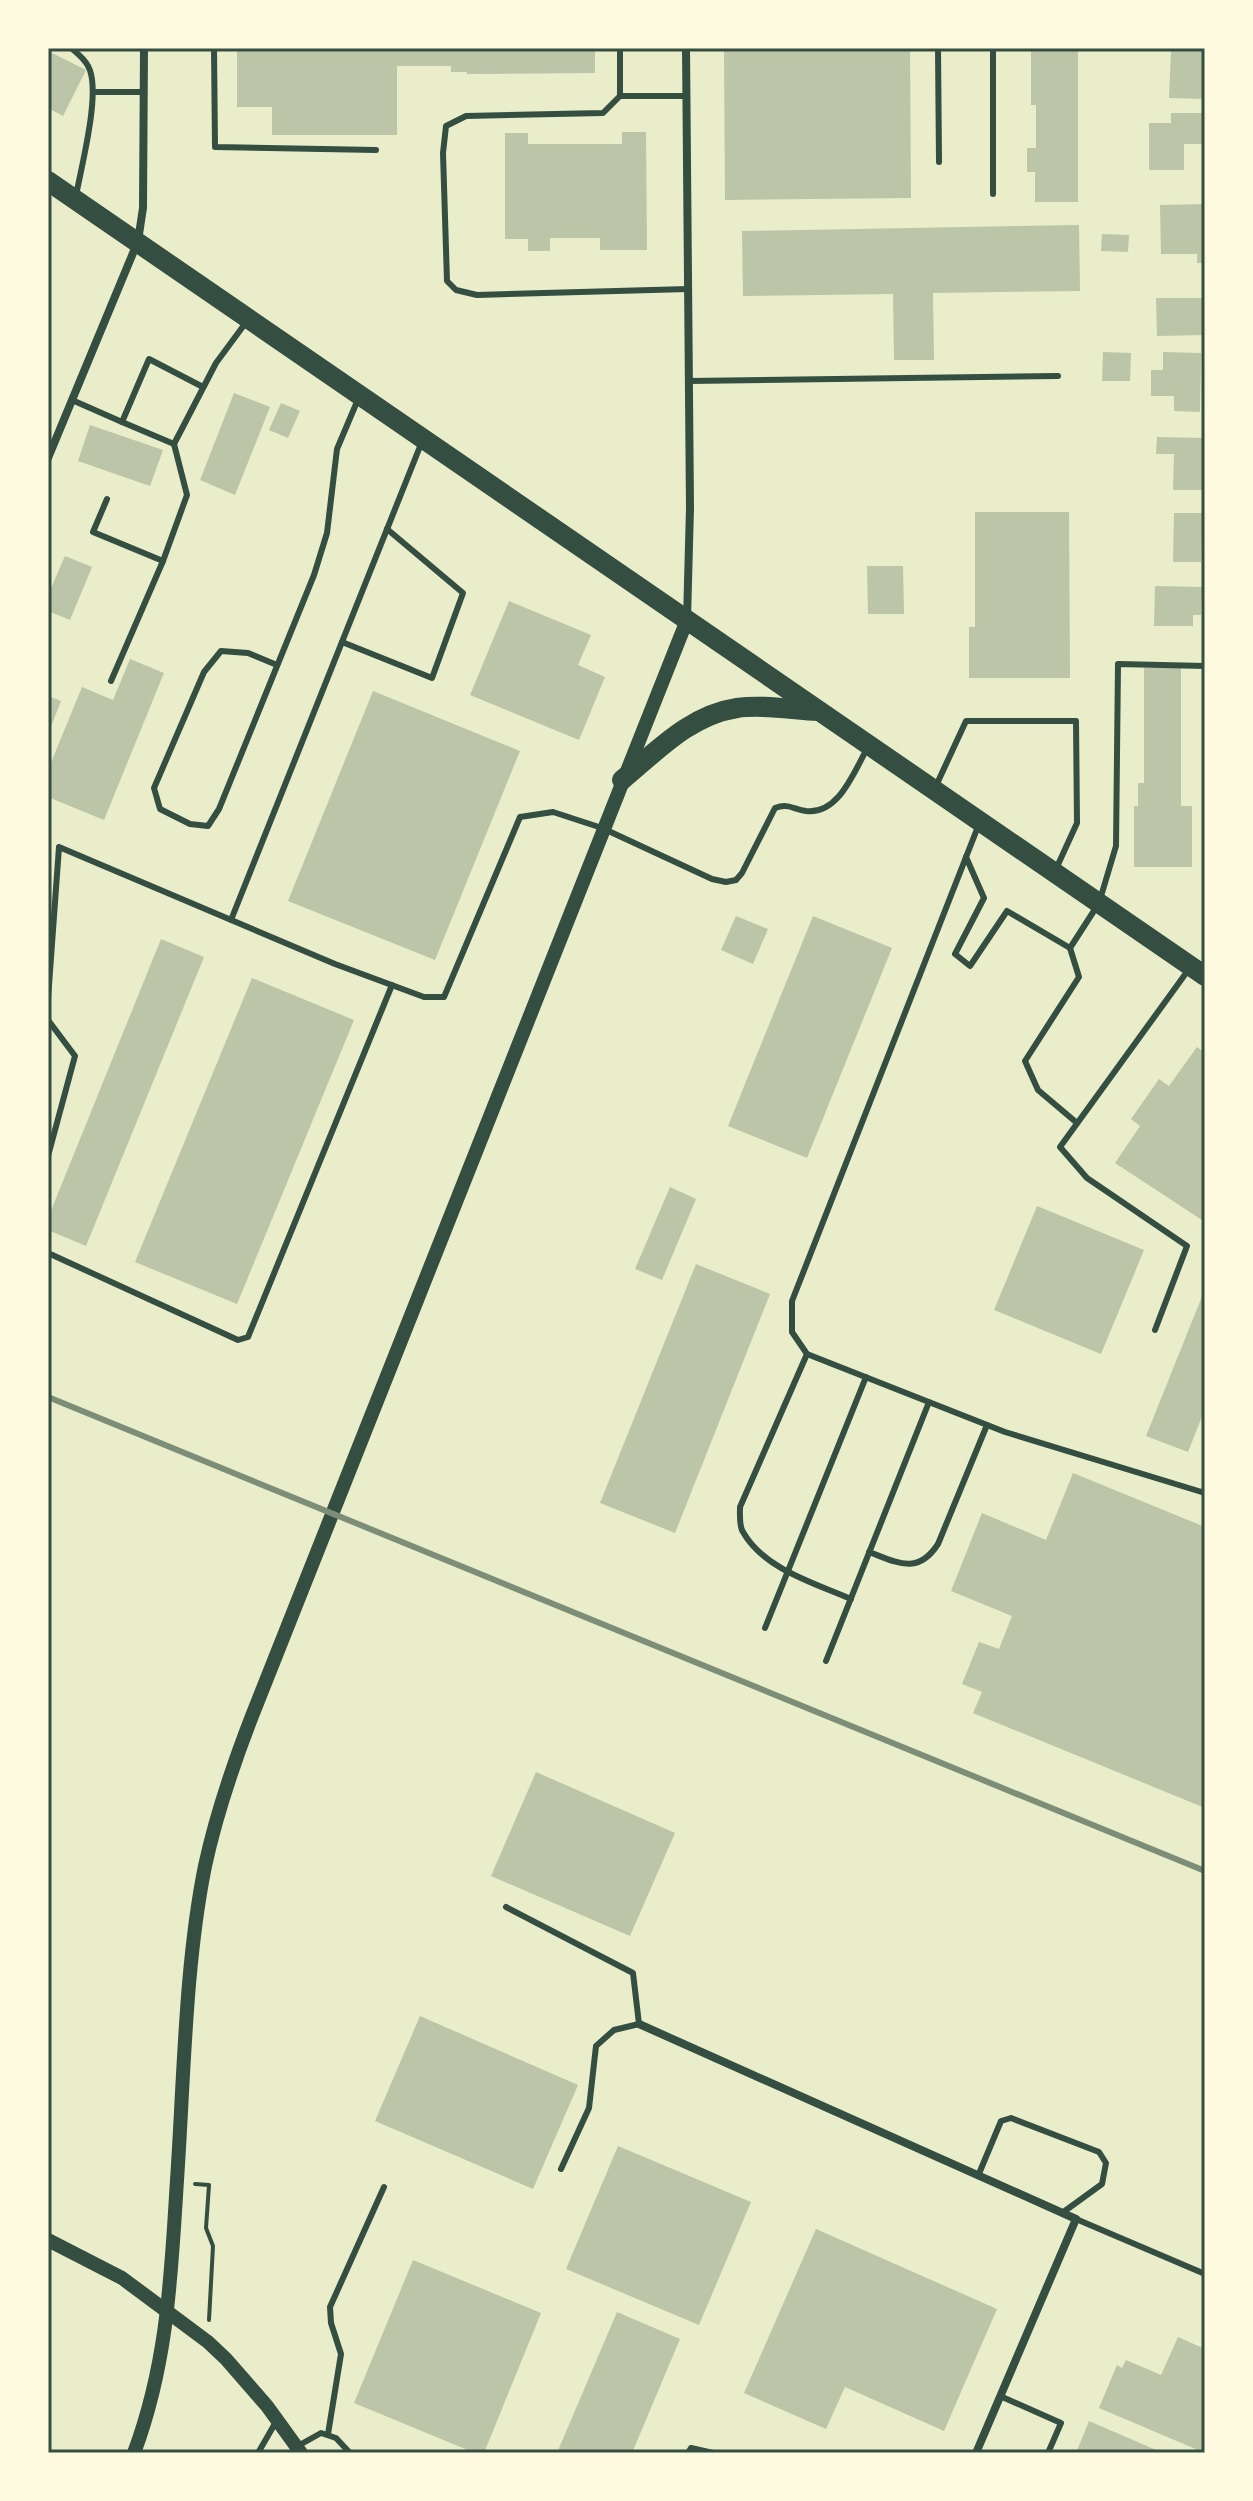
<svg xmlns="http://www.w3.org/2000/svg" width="1253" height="2501" viewBox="0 0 1253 2501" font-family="Signika,sans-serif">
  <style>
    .building { fill: #bcc5a7 }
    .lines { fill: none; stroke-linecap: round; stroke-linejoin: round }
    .path { stroke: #344e41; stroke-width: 4 }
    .service { stroke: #344e41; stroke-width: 6 }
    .minor { stroke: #344e41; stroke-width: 8 }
    .tertiary { stroke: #344e41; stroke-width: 14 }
    .primary { stroke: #344e41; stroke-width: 20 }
    .rail { stroke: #7c8e77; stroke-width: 6 }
    .neatline { fill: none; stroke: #344e41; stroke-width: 3 }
  </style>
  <rect width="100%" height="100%" fill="#e9edc9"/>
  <g class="building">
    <path d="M237,48H595V73L467,74V72H451V66H397V135H272V107H237Z"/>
    <path d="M724,48H910L911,198L725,200Z"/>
    <path d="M1164,48L1205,51V99L1169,98L1171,51H1164Z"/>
    <path d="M1031,51H1078V202H1035V172H1027V148H1036V105H1031Z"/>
    <path d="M50,52L86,70L63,116L48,108V56Z"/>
    <path d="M1171,113H1204V144H1184V170H1149V123H1171Z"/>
    <path d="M622,132H646L647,250H600V238H550V251H528V239H505V133H528V144H622Z"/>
    <path d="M1205,204V263H1197V254H1161L1160,205Z"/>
    <path d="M1079,225L1080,291L933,293L934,360H894L893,294L743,296L742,231Z"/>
    <path d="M1102,234L1129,235L1128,252L1101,251Z"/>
    <path d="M1156,298H1204L1203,335L1157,336Z"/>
    <path d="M1103,352L1131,353L1130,381H1102Z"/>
    <path d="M1163,352L1201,353L1200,412L1174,411V396H1151V370H1163Z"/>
    <path d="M234,393L270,407L235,495L200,480Z"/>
    <path d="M281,403L300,411L288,438L269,430Z"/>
    <path d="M90,425L163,450L150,486L78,461Z"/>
    <path d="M1157,437L1204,438L1202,490H1173L1174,454H1156Z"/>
    <path d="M975,512H1069L1070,678H969V627H975Z"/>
    <path d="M1174,513H1203L1201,562H1173Z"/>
    <path d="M65,556L92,567L70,620L48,611V595Z"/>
    <path d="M867,566H903L904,614H868Z"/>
    <path d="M1155,586L1202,587L1201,615H1193V626H1154Z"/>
    <path d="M509,601L591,635L578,665L605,677L579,740L470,695Z"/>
    <path d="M130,659L164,673L104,820L48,797V770L82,687L113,700Z"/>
    <path d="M1144,668H1181V806H1192V867H1134V806H1138V783H1144Z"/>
    <path d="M373,691L520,751L435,960L288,901Z"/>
    <path d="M48,696L61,701L48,734Z"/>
    <path d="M736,916L768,929L753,964L721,950Z"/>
    <path d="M813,916L892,948L807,1158L728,1126Z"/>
    <path d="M161,939L204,957L86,1246L48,1230V1218Z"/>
    <path d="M252,978L354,1020L237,1304L135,1262Z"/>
    <path d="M1197,1047L1205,1053V1222L1115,1163L1140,1126L1131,1119L1159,1079L1169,1086Z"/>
    <path d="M670,1187L696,1199L662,1280L635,1269Z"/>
    <path d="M1037,1206L1144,1250L1101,1354L994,1310Z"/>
    <path d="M696,1264L770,1294L675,1533L600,1503Z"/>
    <path d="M1205,1289V1409L1188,1452L1146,1436Z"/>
    <path d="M1073,1473L1205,1527V1808L973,1713L982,1692L962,1684L979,1642L999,1649L1012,1616L951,1591L982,1513L1046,1540Z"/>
    <path d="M536,1772L675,1833L630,1936L491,1876Z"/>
    <path d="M420,2016L578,2085L533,2189L375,2121Z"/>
    <path d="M618,2146L751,2202L699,2325L566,2269Z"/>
    <path d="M816,2229L997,2309L944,2431L845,2387L826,2429L744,2393Z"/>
    <path d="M413,2260L541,2313L484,2453H475L354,2403Z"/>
    <path d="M617,2312L680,2339L632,2453H557Z"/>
    <path d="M1178,2337L1205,2349V2453L1099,2408L1117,2365L1122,2368L1126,2360L1161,2375Z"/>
    <path d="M1089,2421L1163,2453H1076Z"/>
  </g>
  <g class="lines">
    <path class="path" d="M195,2184L209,2185L206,2228L213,2246L209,2320"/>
    <g class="service">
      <path d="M71,48C77,53 84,58 88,66C102,90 81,167 76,196"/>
      <path d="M214,48L215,147L376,150"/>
      <path d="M620,48V96H687"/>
      <path d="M938,48L939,162"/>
      <path d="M993,48V194"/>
      <path d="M93,92H144"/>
      <path d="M620,96L603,113L466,116L446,126L443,153L447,281L456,290L477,295L688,289"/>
      <path d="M689,381L1058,376"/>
      <path d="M72,400L122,422"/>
      <path d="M174,444L122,422L149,359L203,387"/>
      <path d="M107,499L93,532L163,561"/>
      <path d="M342,642L432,678L463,593L387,529"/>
      <path d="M277,665L248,653L221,651L204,672L154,788L160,809L190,824L208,826L219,809L314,575L327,533L337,449L359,397"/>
      <path d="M111,681L163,561L187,495L174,444L216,363L247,321"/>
      <path d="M935,788L966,721H1076L1077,823L1056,869"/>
      <path d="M979,824L792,1301V1332L807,1354L1005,1432L1205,1493"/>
      <path d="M966,857L984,898L955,954L970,966L1007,911L1070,948"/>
      <path d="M231,920L421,444"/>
      <path d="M48,999L59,847L335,964L424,997H444L520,817L553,812L602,828L712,879L726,882L736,880L742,873L775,808C788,803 793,809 806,811C839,815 854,771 867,749"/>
      <path d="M48,1020L75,1056L48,1156"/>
      <path d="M1077,1123L1038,1090L1025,1061L1079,977L1070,948L1099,903L1116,846L1118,664L1205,666"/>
      <path d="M48,1253L238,1340L248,1337L392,985"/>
      <path d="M1155,1330L1187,1246L1087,1178L1060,1147L1189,969"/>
      <path d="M807,1354L740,1507C740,1515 739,1526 743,1532C764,1569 814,1583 851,1599"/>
      <path d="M869,1552C898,1563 918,1575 938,1544L987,1425"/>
      <path d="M765,1628L866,1377"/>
      <path d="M826,1661L929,1402"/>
      <path d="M506,1907L633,1973L639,2024L614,2030L596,2046L589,2108L561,2169"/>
      <path d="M978,2176L1001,2121L1011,2118L1099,2152L1106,2163L1102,2184L1062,2213"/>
      <path d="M1076,2219L1205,2274"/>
      <path d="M1000,2396L1061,2423L1048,2453"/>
      <path d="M328,2434L341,2354L331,2323L330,2307L384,2187"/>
      <path d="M296,2447L321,2433L336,2438L350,2453"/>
      <path d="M258,2453L277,2420"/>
      <path d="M688,2453L691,2448L713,2453"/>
    </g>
    <g class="minor">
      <path d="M686,48L690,508L687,619"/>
      <path d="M48,458L138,241L143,208L144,48"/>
      <path d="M639,2024L1076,2219L976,2453"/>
    </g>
    <g class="tertiary">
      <path d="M48,2240L122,2278L208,2342L226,2359L267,2406L301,2453"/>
      <path d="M134,2453C168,2362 171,2275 177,2180C184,2078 185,1965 205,1866C216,1815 233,1765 252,1716L687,620"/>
    </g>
    <g class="primary">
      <path d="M48,181L1205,976"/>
      <path d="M622,780C657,751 690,715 737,708C763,704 793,710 819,711"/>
    </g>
    <path class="rail" d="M48,1397L1205,1871"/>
  </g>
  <rect width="1253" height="2501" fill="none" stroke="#fefae0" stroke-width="100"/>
  <rect x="50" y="50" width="1153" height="2401" class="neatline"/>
</svg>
